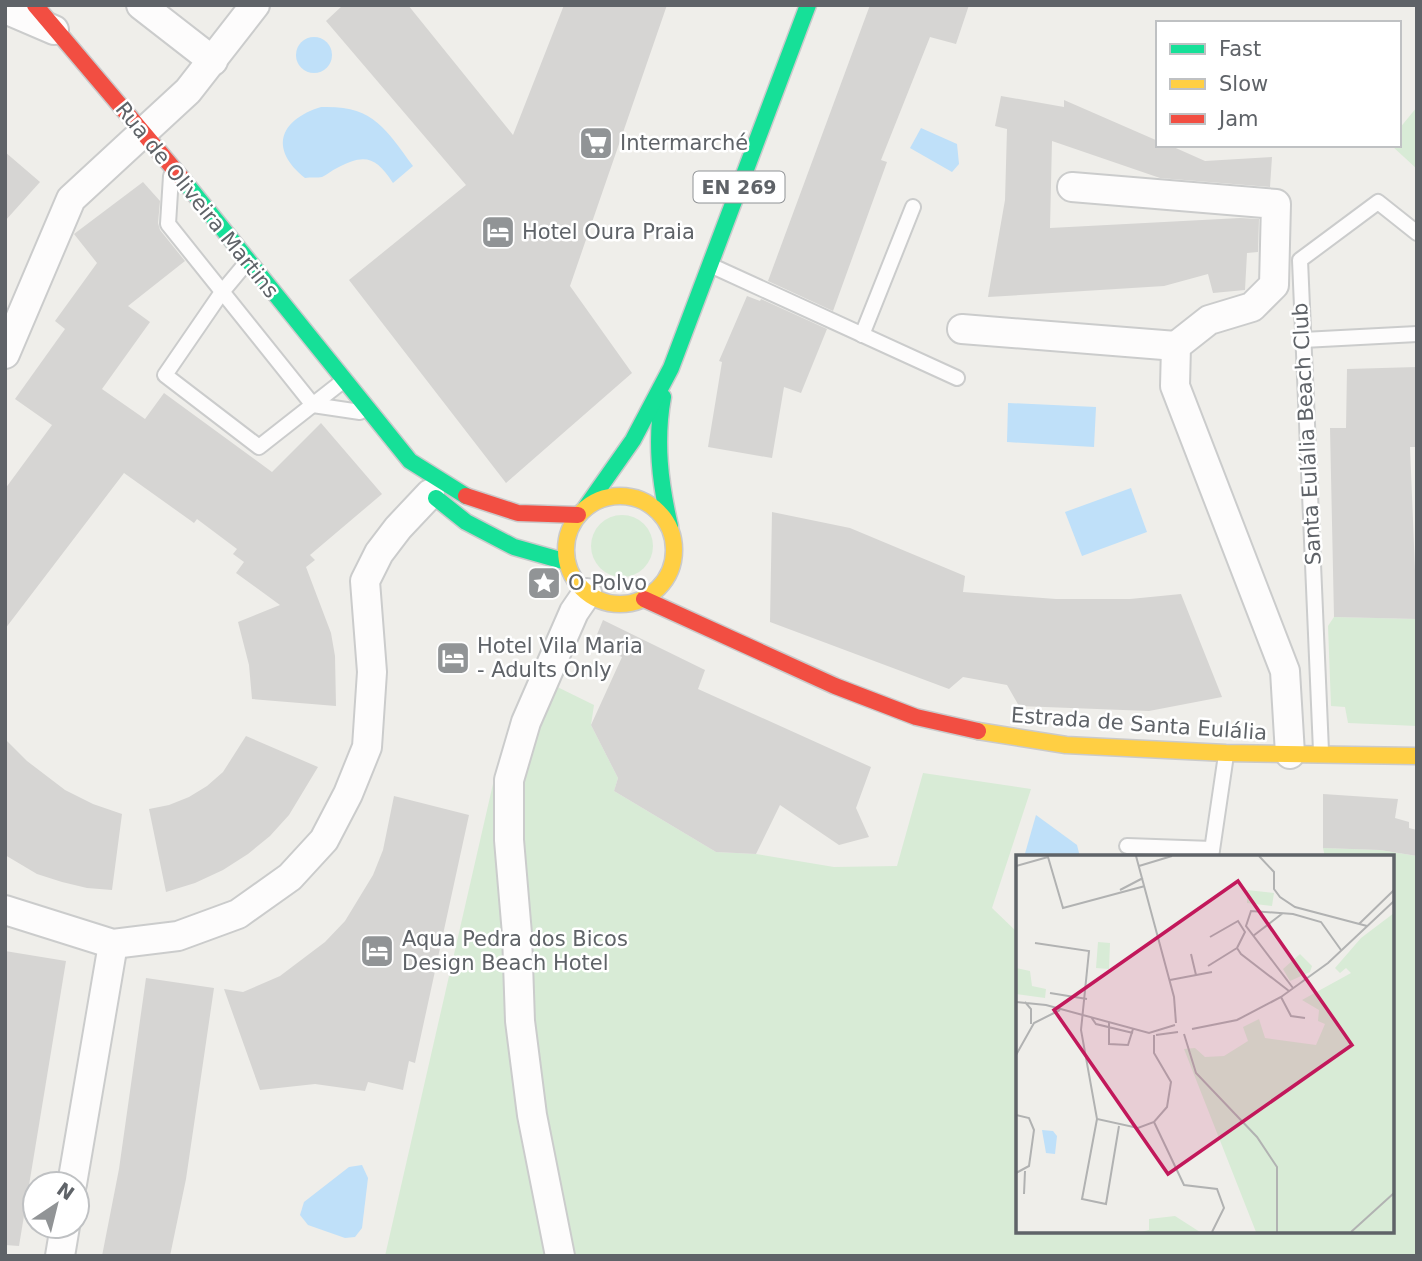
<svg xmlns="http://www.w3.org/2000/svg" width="1422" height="1261" viewBox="0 0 1422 1261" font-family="'DejaVu Sans',sans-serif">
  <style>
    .green { fill: #d8ebd6 }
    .water { fill: #bfe0f9 }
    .building { fill: #d6d5d3 }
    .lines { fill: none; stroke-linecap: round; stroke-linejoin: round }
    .lane-casing { stroke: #cbcccc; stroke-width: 18 }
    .street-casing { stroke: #cbcccc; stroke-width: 32 }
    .fast-casing { stroke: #cacacb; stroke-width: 19 }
    .slow-casing { stroke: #cacacb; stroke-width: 19 }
    .jam-casing { stroke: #cacacb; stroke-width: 19 }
    .lane { stroke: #fdfcfc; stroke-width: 14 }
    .street { stroke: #fdfcfc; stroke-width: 28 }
    .fast { stroke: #16e098; stroke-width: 16 }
    .slow { stroke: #ffcf43; stroke-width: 16 }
    .jam { stroke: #f24e42; stroke-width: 16 }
    .labels { text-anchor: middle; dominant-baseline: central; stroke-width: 5; stroke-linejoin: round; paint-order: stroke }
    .shield { fill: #fff; stroke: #8f9295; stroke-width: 2 }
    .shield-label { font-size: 19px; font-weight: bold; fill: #5f6368 }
    .poi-label { font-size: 21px; fill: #5f6368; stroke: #fff; text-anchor: start }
    .street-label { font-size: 21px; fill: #5f6368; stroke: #fff }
    .inset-road { fill: none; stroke: #b1b2b2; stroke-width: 2 }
    .view { fill: #c2185b; fill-opacity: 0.15; stroke: #c2185b; stroke-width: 3.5 }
    .inset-edge { fill: none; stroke: #5f6368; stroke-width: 3.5 }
  </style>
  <rect width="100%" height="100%" fill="#efeeea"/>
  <g class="green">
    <path d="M1417,107V169L1391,145H1399V129Z"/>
    <circle cx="622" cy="546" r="31"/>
    <path d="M1334,617L1417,619V726L1348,723L1345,707L1331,706L1328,626Z"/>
    <path d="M535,676L594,705L591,725L618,778L614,791L716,852L756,854L834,867L897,866L923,773L1031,789L992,908L1018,933V1231H1392V857H1325L1323,848L1380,850L1417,856V1256H385L498,762Z"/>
  </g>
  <g class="water">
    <circle cx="314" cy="55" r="18"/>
    <path d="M321,107C373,105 385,128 413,166L393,183C376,157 365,153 337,168C332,170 327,175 322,177C318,178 310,177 305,178C269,149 279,120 321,107Z"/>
    <path d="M921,128L957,144L959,164L952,172L910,148Z"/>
    <path d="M1008,403L1096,407L1094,447L1007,442Z"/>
    <path d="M1131,488L1147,532L1082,556L1065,512Z"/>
    <path d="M1036,815L1077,845L1080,857H1024Z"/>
    <path d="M362,1165L368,1178L362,1228L355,1237L345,1238L308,1225L300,1215L304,1202L349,1167Z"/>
  </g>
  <g class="building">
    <path d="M343,5H408L513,135L564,5H667L570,286L632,373L506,483L349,280L466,185L326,21Z"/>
    <path d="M870,5H969L956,44L930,37L881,160L887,162L833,311L768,281Z"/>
    <path d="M1001,96L1064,107V100L1158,141V145H1169L1205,161L1272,157L1270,187L1160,178L1052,141L1050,228L1240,218L1259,219L1258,252L1247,253L1245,290L1213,293L1208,274L1164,286L988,297L1005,200L1007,129L995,126Z"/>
    <path d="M5,152L40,182L5,221Z"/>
    <path d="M143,182L160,201L158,223L160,230L185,261L128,306L150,322L102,389L145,419L164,393L272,472L321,423L382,494L310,555L315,560L306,567L331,633L335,656L336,706L252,699L249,665L238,622L280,605L236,573L244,562L233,554L237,549L197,519L194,523L124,473L5,629V489L52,425L15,399L65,329L55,321L97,263L74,234Z"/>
    <path d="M747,296L760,301L761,299L827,329L801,393L784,387L772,458L708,447L722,362L719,361Z"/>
    <path d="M1417,367V447H1410L1417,619L1334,617L1330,428H1346L1347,369Z"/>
    <path d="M772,512L850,528L965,576L963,592L1056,599H1130L1181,594L1222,697L1149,711L1019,706L1007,685L963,677L949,689L770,622Z"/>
    <path d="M603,620L705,670L698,689L871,767L856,808L869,837L839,845L780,805L756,854L716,852L614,791L618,778L591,725L622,657L593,644Z"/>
    <path d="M246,736L318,767L289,815L270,836L248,854L223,870L195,883L166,892L149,809L169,805L189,797L207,786L223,772Z"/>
    <path d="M5,739L27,761L65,790L93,804L122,814L112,890L87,888L62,882L37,874L5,855Z"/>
    <path d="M1323,794L1398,799L1395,818L1409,822V828L1417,830V856L1380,850L1323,848Z"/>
    <path d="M394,796L469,815L415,1063L409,1061L403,1090L368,1082L365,1091L315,1084L260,1090L224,989L243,992L280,976L325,942L345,921L373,875L383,850Z"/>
    <path d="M5,951L66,961L19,1246L5,1245Z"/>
    <path d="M146,978L214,988L186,1179L170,1256H102L119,1169Z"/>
  </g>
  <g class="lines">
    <g class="lane-casing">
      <g id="lane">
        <path d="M171,176L168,224L313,405L360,412"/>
        <path d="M247,262L222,292L165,375L259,447L343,381"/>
        <path d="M710,265L957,378"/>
        <path d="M862,335L913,207"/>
        <path d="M1303,340L1417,334"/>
        <path d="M1321,751L1300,260L1378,202L1417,233"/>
        <path d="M1127,846L1212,849"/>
        <path d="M1211,857L1226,755"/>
      </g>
    </g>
    <g class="street-casing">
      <g id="street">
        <path d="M141,5L213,61"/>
        <path d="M5,9L54,30"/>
        <path d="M1072,187L1276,204L1274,285L1252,307L1209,320L1176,346L1175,386L1285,671L1290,754"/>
        <path d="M962,329L1176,346"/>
        <path d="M5,354L71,199L188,91L255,5"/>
        <path d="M5,910L113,944L178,936L238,914L290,877L324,840L348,794L367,747L372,672L365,581L379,553L398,528L430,494"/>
        <path d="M72,1184L113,944"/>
        <path d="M60,1256L65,1226"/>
        <path d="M560,1256L532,1115L520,1021L517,934L509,840V780L526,722L574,612L587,593"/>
      </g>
    </g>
    <g class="fast-casing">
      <g id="fast">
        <path d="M184,181L410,461L466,496"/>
        <path d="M663,397C655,441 660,483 670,526"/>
        <path d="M436,498L466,522L514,547L567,562"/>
        <path d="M586,507L633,440L671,368L808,5"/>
      </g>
    </g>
    <g class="slow-casing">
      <g id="slow">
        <circle cx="620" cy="550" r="54"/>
        <path d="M978,731L1066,745L1226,753L1417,756"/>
      </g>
    </g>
    <g class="jam-casing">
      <g id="jam">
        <path d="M35,5L184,181"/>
        <path d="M466,496L518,513L578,515"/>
        <path d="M644,599L835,686L916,717L978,731"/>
      </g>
    </g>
    <use href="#lane" class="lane"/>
    <use href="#street" class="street"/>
    <use href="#fast" class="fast"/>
    <use href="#slow" class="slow"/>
    <use href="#jam" class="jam"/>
  </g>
  <defs>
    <g id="supermarket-square" transform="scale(1.75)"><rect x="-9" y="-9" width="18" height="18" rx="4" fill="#919496" stroke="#fff"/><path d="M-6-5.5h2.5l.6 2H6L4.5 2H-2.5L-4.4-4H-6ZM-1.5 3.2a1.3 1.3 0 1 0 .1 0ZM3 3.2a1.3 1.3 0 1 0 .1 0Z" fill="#fff"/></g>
    <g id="hotel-square" transform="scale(1.75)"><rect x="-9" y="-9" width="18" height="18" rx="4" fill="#919496" stroke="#fff"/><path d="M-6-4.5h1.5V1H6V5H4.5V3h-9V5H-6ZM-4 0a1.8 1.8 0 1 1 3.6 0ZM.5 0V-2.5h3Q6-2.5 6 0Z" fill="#fff"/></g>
    <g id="sight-square" transform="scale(1.75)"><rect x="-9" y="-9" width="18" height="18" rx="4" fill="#919496" stroke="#fff"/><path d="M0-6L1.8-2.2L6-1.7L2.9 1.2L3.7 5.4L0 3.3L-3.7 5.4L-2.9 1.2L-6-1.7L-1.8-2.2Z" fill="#fff"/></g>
  </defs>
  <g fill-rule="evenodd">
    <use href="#supermarket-square" x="596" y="143"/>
    <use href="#hotel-square" x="498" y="232"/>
    <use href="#sight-square" x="544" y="583"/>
    <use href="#hotel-square" x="453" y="658"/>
    <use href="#hotel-square" x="377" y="951"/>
  </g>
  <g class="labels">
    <rect class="shield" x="693.5" y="171.5" width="91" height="31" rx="5"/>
    <g class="shield-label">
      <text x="739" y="187">EN 269</text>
    </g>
    <g class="poi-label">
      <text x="620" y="143">Intermarché</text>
      <text x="522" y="232">Hotel Oura Praia</text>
      <text x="568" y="583">O Polvo</text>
      <text x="477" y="646">Hotel Vila Maria<tspan x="477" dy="24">- Adults Only</tspan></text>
      <text x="402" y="939">Aqua Pedra dos Bicos<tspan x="402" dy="24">Design Beach Hotel</tspan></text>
    </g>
    <g class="street-label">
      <text transform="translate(197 200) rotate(51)">Rua de Oliveira Martins</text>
      <text transform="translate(1307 434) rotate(-93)">Santa Eulália Beach Club</text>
      <text transform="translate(1139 724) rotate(4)">Estrada de Santa Eulália</text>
    </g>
  </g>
  <g transform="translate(1016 855)">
    <rect width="378" height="378" fill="#efeeea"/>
    <path d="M231,35L258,38L256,51L231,48ZM378,58V377H240L168,194L179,193L189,202L208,201L232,186L227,172L243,164L249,183L300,190L309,169L302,166L303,155L286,145L335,118L330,113L324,118L319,113L345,83ZM82,87L94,88L93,114L80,113ZM284,99L296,111L294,117L274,126L267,114ZM0,113L14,116L16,131L30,134L29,143L0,139ZM159,361L184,377H125L133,375V364Z" fill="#d8ebd6"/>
    <path d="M26,275L37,276L41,281L39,299L30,298Z" fill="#bfe0f9"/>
    <path class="inset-road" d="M120,1L158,142L160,168M243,1L258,17V34L264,42L279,52L351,71M0,11L32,2L47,53L129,31M123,11L156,1M104,35L127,23M343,69L378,35M237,81L267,58M194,82L222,66L229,77L221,93L225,99L273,136M19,88L73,96L65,175L81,264L122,273L138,267L151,252L155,227L138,198V180M175,99L180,120M192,111L221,93M154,125L196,117M277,133L230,71L235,56L277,59L305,67L325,95M34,138L71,144M265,142L275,161L289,163M0,147L30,150L133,178L159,170M9,147L15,154V169M75,162L80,169L117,178M93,167V189L112,190L117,174M176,174L221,165L265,142L312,108L378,46M168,179L180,218L241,282L261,312V377M140,180L162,177M0,200L18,168L44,155M0,260L13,263L18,275L13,311L0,318M81,264L66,344L90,349L103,271M138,267L168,330L201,334L208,353L196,377M8,339L9,316M335,377L378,338"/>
    <path class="view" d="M222,26L336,190L152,319L38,155Z"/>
    <rect width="378" height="378" class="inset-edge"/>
  </g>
  <rect width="1422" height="1261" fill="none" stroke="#5f6368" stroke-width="14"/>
  <rect x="1156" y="21" width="245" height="126" fill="#ffffff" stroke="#bfc1c3" stroke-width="2"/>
  <rect x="1170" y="44" width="35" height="10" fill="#16e098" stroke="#bfc1c3" stroke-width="2"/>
  <text x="1219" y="56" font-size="21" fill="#5f6368">Fast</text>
  <rect x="1170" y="79" width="35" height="10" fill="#ffcf43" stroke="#bfc1c3" stroke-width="2"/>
  <text x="1219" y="91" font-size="21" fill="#5f6368">Slow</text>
  <rect x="1170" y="114" width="35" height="10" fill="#f24e42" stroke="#bfc1c3" stroke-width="2"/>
  <text x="1219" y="126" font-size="21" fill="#5f6368">Jam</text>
  <g transform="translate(56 1205) rotate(35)"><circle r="33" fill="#ffffff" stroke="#bfc1c3" stroke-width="2"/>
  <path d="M0-5L12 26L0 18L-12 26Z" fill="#919496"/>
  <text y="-10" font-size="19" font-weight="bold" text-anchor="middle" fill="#5f6368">N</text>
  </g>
</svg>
